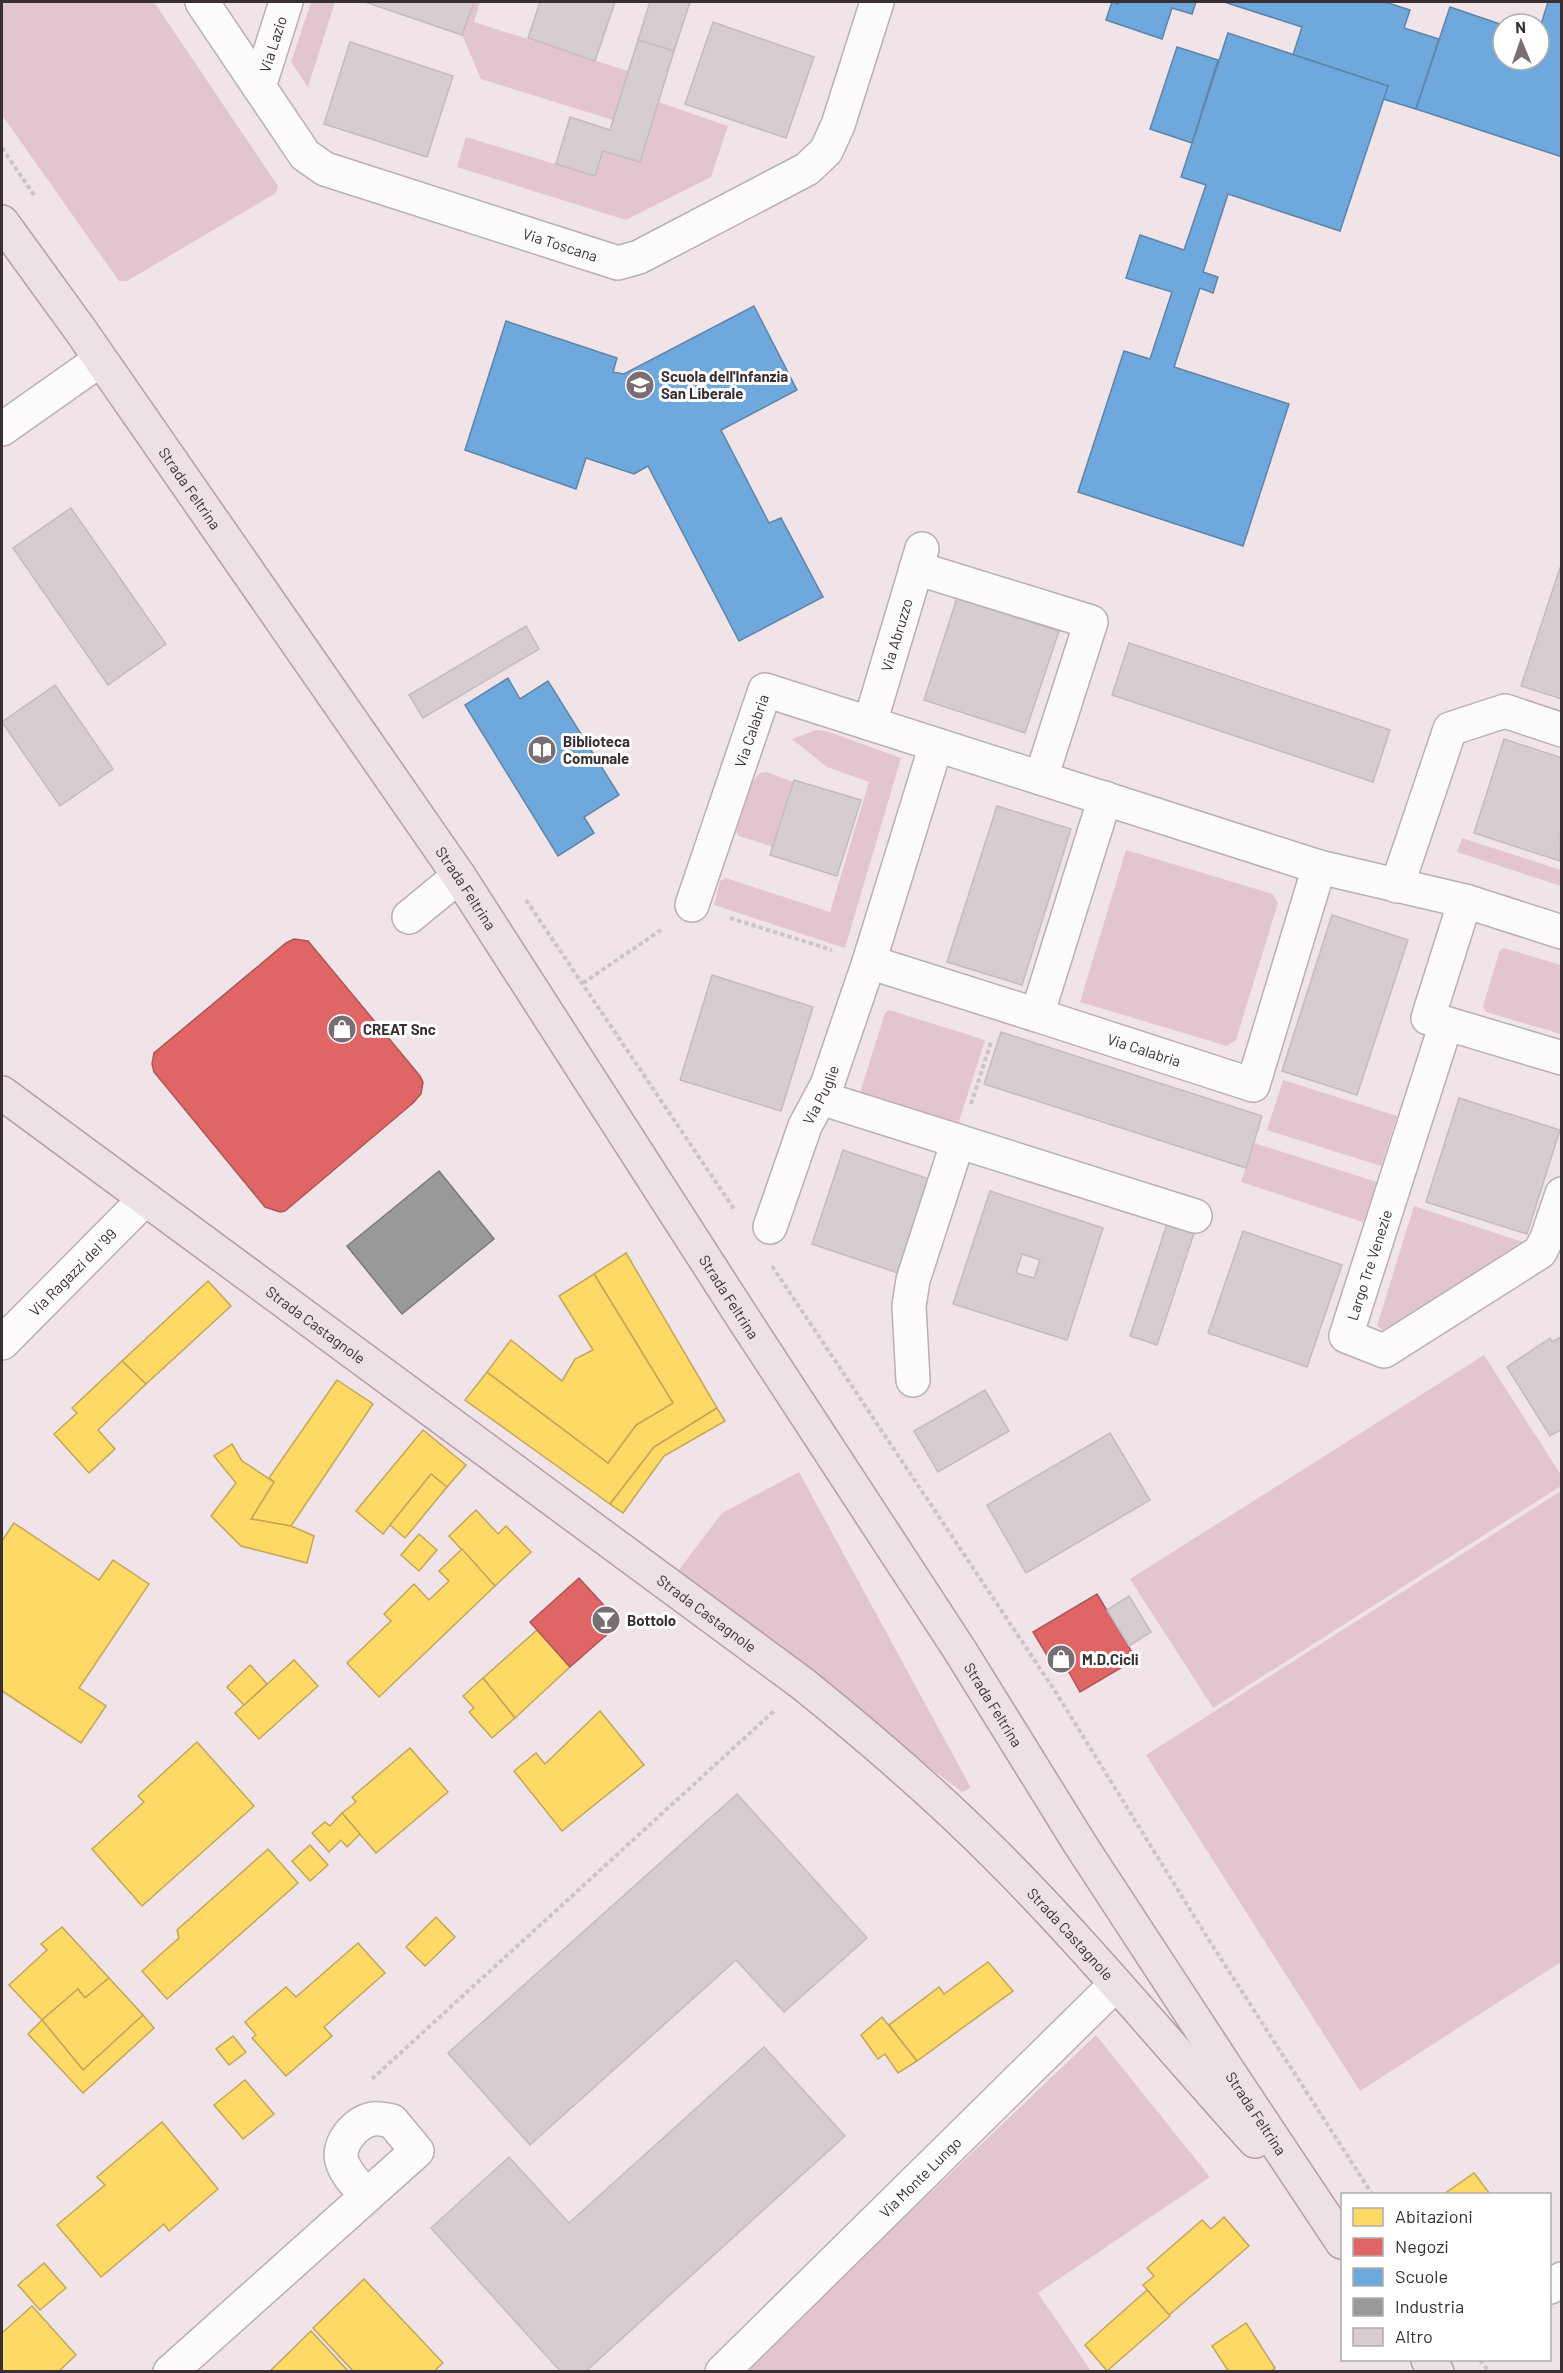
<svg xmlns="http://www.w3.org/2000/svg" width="1563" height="2373" viewBox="0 0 1563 2373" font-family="Barlow,sans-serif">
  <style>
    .green { fill: #e3c5d1 }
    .homes { fill: #ffd966; stroke: #c3a657; stroke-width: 1.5 }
    .shops { fill: #e06666; stroke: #ae5657; stroke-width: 1.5 }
    .schools { fill: #6fa8dc; stroke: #5e84a9; stroke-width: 1.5 }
    .industry { fill: #999; stroke: #7c797a; stroke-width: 1.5 }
    .building { fill: #d6cdd1; stroke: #c4bbbf; stroke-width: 1.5; fill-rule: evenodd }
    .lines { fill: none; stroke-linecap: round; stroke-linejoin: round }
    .minor-casing { stroke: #b9b0b4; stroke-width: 36 }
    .major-casing { stroke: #b39da8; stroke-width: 36 }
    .path { stroke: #cac6c7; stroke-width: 4; stroke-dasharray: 4.5 3; stroke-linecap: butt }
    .minor { stroke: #fdfbfc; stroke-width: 33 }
    .major { stroke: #ece1e6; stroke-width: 33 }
    .labels { text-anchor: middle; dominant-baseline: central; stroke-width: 6; stroke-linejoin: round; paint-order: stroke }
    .street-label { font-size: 15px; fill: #382f33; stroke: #fff }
    .poi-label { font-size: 15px; font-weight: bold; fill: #382f33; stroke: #fff; text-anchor: start }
  </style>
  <rect width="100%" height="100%" fill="#f0e4e9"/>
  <g class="green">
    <path d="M2,2H154L278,186L276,193L127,281H119L2,115Z"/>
    <path d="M311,2H335L308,87L291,62Z"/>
    <path d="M474,2H480L474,22L628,71L613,120L481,79L462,35Z"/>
    <path d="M658,102L728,126L711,177L626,220L457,167L466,137L595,176L603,151Z"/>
    <path d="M816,730L826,731L901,758L845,948L714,905L720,881L726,878L830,912L869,782L827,767L792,739Z"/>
    <path d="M766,772L793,782L773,847L739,836L736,831L753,781L760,773Z"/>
    <path d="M1462,838L1561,870V886L1457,852Z"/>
    <path d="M1126,850L1273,894L1278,903L1236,1040L1227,1046L1080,1002Z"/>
    <path d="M1504,948L1561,965V1034L1486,1012L1483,1006L1500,950Z"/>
    <path d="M889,1010L985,1040L957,1128L860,1093L885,1013Z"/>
    <path d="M1283,1080L1397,1116L1381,1166L1267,1130Z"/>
    <path d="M1254,1143L1377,1182L1363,1222L1241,1182Z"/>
    <path d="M1414,1206L1529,1244L1387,1333L1377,1326Z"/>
    <path d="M1484,1355L1561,1475V1486L1213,1708L1130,1579Z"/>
    <path d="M799,1472L971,1788L962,1792L675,1575L722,1513Z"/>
    <path d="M1561,1491V1962L1360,2091L1146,1755Z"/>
    <path d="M1096,2035L1210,2177L1038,2293L1091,2371L742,2372Z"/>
  </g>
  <g class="homes">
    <path d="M626,1253L717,1408L654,1447L610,1504L465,1400L487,1372L608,1463L636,1425L673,1403L594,1274Z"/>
    <path d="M594,1274L673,1403L636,1425L608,1463L487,1372L511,1340L562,1381L575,1359L593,1350L559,1296Z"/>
    <path d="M208,1281L231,1306L146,1384L122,1361Z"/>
    <path d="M122,1361L146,1384L98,1430L115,1449L89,1473L54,1434L77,1413L72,1408Z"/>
    <path d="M337,1380L373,1404L291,1526L251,1519L274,1482L269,1478Z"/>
    <path d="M717,1408L725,1421L664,1456L623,1513L610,1504L654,1447Z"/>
    <path d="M423,1430L466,1465L447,1487L431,1474L383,1534L356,1511Z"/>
    <path d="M232,1444L242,1461L274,1482L251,1519L291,1526L314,1536L307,1563L241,1546L211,1516L236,1483L214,1456Z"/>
    <path d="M431,1474L447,1487L405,1538L390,1525Z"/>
    <path d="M476,1510L498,1534L506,1526L531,1552L495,1586L449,1536Z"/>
    <path d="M14,1523L99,1580L113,1560L149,1584L79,1688L106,1706L81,1743L2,1691V1541Z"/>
    <path d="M419,1534L437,1550L419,1571L401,1555Z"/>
    <path d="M462,1549L495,1586L379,1697L347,1663L391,1621L384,1614L414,1584L429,1600L449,1581L439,1571Z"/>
    <path d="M537,1630L570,1667L515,1718L483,1678Z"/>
    <path d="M294,1660L318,1686L259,1739L235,1713Z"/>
    <path d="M250,1665L267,1684L244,1705L227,1687Z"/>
    <path d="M483,1678L515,1718L492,1738L469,1712L474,1708L463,1696Z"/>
    <path d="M600,1711L644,1765L562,1831L514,1771L536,1753L545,1764Z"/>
    <path d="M197,1742L254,1806L142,1906L92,1849L144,1802L138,1796Z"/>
    <path d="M410,1748L448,1792L376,1853L342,1813L356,1802L352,1797Z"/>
    <path d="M342,1813L360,1834L347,1847L341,1840L329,1852L312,1833L325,1822L330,1826Z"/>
    <path d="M310,1845L328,1865L310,1881L292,1861Z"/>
    <path d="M268,1849L298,1883L167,1999L142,1971L179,1938L177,1930Z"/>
    <path d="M436,1917L455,1937L425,1966L406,1947Z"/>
    <path d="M62,1927L109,1978L85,1998L78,1989L42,2020L9,1985L47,1950L41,1944Z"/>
    <path d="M358,1943L385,1973L324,2027L332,2036L286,2076L252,2038L256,2035L245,2022L286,1987L296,1997Z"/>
    <path d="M988,1962L1013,1991L917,2061L889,2025L939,1987L944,1994Z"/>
    <path d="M109,1978L143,2015L83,2070L42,2020L78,1989L85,1998Z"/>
    <path d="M143,2015L154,2028L83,2093L28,2034L42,2020L83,2070Z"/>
    <path d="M882,2017L917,2061L898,2073L885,2054L878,2059L861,2035Z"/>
    <path d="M233,2036L246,2052L229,2065L216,2049Z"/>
    <path d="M245,2080L274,2114L243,2139L214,2105Z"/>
    <path d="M162,2122L218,2189L169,2231L164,2224L101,2277L57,2225L105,2185L97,2177Z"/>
    <path d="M1474,2173L1490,2194H1444Z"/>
    <path d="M1224,2217L1249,2246L1169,2315L1143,2285L1154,2276L1147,2268L1202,2220L1211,2229Z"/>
    <path d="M44,2263L66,2288L40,2310L18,2285Z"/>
    <path d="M364,2279L443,2363L433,2372H354L313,2328Z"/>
    <path d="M1147,2290L1170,2316L1107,2371L1085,2345Z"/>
    <path d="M32,2306L76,2355L58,2372H2V2333Z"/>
    <path d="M1246,2323L1275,2368L1270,2372H1229L1212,2346Z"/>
    <path d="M311,2331L349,2372H269Z"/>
  </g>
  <g class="shops">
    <path d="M294,939L308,941L420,1076L423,1082L421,1094L413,1103L285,1211L280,1212L265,1207L154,1072L152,1064L154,1053L286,943Z"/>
    <path d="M579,1578L620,1623L570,1667L530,1622Z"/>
    <path d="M1097,1594L1136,1659L1080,1692L1066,1667L1057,1672L1033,1632Z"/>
  </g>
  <g class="schools">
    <path d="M1112,2L1118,4L1119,2H1196L1192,14L1172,8L1162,39L1106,20Z"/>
    <path d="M1224,2H1385L1410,10L1404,28L1439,39L1416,109L1383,99L1388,86L1293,55L1302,27Z"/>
    <path d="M1548,2H1562V157L1416,109L1450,7L1503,25V60H1539V31Z"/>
    <path d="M1228,33L1388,86L1340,231L1228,194L1203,272L1218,277L1213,293L1200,288L1174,367L1289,404L1243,546L1078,492L1124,351L1150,359L1172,292L1126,278L1140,235L1184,250L1206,185L1181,177Z"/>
    <path d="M1177,47L1218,60L1192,143L1150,129Z"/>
    <path d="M754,306L797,390L721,430L769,523L781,518L823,597L739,641L648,466L634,474L586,458L576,489L465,450L506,321L617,358L613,372L624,374Z"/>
    <path d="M508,678L520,699L548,681L619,795L584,817L594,833L558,856L465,705Z"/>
  </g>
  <path class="industry" d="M439,1171L494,1239L402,1314L347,1246Z"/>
  <g class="building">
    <path d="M365,2H474L462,35Z"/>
    <path d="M540,2H615L595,61L528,38Z"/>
    <path d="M650,2H690L674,51L638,40Z"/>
    <path d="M713,22L814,57L786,138L685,104Z"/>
    <path d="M638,40L674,51L640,162L603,151L595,176L556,164L570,117L610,130Z"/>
    <path d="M350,42L453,76L427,157L324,124Z"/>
    <path d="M71,508L166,644L108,685L13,548Z"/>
    <path d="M1562,562V699L1521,686Z"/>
    <path d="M957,598L1059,631L1025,733L924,700Z"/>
    <path d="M526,626L539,649L423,718L409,695Z"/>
    <path d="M1129,643L1390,730L1373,782L1112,695Z"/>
    <path d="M55,685L113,769L60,806L2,722Z"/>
    <path d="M1504,739L1562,758L1560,861L1474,833Z"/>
    <path d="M794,780L861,800L837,876L770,855Z"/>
    <path d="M997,806L1071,829L1022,985L947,962Z"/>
    <path d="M1332,915L1408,940L1357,1095L1282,1071Z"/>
    <path d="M712,975L813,1007L781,1111L680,1080Z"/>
    <path d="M1001,1032L1262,1116L1246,1168L984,1084Z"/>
    <path d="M1459,1098L1560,1130L1527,1234L1426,1202Z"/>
    <path d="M843,1150L929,1179L898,1273L812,1244Z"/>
    <path d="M990,1191L1103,1228L1067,1340L953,1304ZM1022,1254L1040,1260L1034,1278L1016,1273Z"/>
    <path d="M1169,1218L1196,1227L1157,1345L1130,1336Z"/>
    <path d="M1243,1231L1342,1265L1307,1367L1208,1333Z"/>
    <path d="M1562,1336V1429L1550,1436L1507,1367L1550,1338L1552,1342Z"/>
    <path d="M985,1390L1009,1431L938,1472L914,1431Z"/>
    <path d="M1110,1433L1150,1500L1026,1573L987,1505Z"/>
    <path d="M1129,1596L1151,1632L1129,1646L1107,1610Z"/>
    <path d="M737,1794L867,1938L784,2012L736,1960L530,2145L448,2053Z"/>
    <path d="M764,2047L845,2136L585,2372H561L431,2228L509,2157L569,2223Z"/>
  </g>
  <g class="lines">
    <g class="minor-casing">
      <g id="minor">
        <path id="s1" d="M202,2L305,155L325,169L618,263L639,257L807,169L826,151L838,125L877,2"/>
        <path id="s2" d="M259,87L286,2"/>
        <path d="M2,429L100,360"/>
        <path d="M916,568L1091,622L1041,778"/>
        <path id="s3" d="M870,723L922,549"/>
        <path id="s4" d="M1105,798L1037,1015L1253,1085L1319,867"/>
        <path d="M1397,886L1450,729L1505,711L1562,730"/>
        <path id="s5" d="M692,905L765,690L1319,867L1465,901"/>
        <path d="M409,917L459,876"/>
        <path d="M1562,932L1465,901L1428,1018L1562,1058"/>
        <path d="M869,962L1037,1015"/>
        <path d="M1446,1024L1346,1336L1384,1351L1540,1252L1547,1238L1562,1194"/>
        <path d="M821,1098L1195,1216"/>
        <path id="s6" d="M770,1227L805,1126L827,1085L869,962L936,745"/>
        <path id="s7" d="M2,1343L145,1199"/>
        <path d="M913,1380L909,1306L913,1280L958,1141"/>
        <path d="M1550,2287L1562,2279"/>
        <path d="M170,2372L417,2151L392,2121C386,2120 378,2118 373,2119C356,2122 337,2143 342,2161C346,2175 358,2186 367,2196"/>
        <path id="s8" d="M722,2372L1116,1984"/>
      </g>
    </g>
    <g class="major-casing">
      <g id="major">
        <path id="s9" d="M2,222L81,331L459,876L743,1318L961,1652L1080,1844L1225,2066L1342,2242"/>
        <path id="s10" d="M2,1093L803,1684C870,1738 935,1794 996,1855C1087,1946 1169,2046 1255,2141"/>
        <path d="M1428,2360L1437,2372"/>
      </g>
    </g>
    <g class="path">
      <path d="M2,148L34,195"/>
      <path d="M526,900L734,1209"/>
      <path d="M730,918L832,950"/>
      <path d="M583,983L661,930"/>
      <path d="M971,1104L991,1042"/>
      <path d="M772,1266L1055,1691L1207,1937L1372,2194"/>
      <path d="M372,2079L774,1711"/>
      <path d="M1480,2360L1489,2372"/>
    </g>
    <use href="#minor" class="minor"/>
    <use href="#major" class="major"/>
  </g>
  <defs>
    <g id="school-disc" transform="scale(1.5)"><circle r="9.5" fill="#786e73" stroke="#fff"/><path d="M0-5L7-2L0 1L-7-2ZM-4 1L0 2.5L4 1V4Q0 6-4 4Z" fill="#fff"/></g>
    <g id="library-disc" transform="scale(1.5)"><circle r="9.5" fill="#786e73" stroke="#fff"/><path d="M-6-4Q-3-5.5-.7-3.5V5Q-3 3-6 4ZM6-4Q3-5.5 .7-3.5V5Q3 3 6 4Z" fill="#fff"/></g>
    <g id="shop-disc" transform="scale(1.5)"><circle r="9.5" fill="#786e73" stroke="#fff"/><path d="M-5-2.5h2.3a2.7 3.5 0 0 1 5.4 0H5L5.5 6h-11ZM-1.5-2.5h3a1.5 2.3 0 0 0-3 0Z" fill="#fff"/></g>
    <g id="bar-disc" transform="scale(1.5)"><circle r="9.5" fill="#786e73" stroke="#fff"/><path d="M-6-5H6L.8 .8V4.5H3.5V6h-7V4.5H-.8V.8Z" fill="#fff"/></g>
  </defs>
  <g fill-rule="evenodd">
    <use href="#school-disc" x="640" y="385"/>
    <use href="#library-disc" x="542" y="750"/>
    <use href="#shop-disc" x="342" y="1029"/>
    <use href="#bar-disc" x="606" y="1620"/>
    <use href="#shop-disc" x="1061" y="1659"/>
  </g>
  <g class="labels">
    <g class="street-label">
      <text stroke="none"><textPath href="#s2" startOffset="45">Via Lazio</textPath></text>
      <text stroke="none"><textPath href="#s1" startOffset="456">Via Toscana</textPath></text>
      <text stroke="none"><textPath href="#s9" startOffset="326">Strada Feltrina</textPath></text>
      <text stroke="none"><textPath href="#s3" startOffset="92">Via Abruzzo</textPath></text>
      <text stroke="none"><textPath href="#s5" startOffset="184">Via Calabria</textPath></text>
      <text stroke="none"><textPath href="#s9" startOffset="812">Strada Feltrina</textPath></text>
      <text stroke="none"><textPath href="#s4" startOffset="340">Via Calabria</textPath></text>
      <text stroke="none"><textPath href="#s6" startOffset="142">Via Puglie</textPath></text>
      <text transform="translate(1369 1265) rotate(-72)">Largo Tre Venezie</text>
      <text stroke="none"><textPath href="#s7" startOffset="100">Via Ragazzi del '99</textPath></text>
      <text stroke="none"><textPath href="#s9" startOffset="1298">Strada Feltrina</textPath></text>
      <text stroke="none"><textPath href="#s10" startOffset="390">Strada Castagnole</textPath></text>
      <text stroke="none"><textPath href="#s10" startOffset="876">Strada Castagnole</textPath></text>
      <text stroke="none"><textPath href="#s9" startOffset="1784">Strada Feltrina</textPath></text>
      <text stroke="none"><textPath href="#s10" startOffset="1362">Strada Castagnole</textPath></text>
      <text stroke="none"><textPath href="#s9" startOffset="2270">Strada Feltrina</textPath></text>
      <text stroke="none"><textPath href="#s8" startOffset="278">Via Monte Lungo</textPath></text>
    </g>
    <g class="poi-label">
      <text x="661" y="376">Scuola dell'Infanzia<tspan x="661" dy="17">San Liberale</tspan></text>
      <text x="563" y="741">Biblioteca<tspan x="563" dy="17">Comunale</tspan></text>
      <text x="363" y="1029">CREAT Snc</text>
      <text x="627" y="1620">Bottolo</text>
      <text x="1082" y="1659">M.D.Cicli</text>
    </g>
  </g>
  <rect width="1563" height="2373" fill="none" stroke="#382f33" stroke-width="6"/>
  <rect x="1341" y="2193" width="210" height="168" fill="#ffffff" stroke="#afacad" stroke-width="1.5"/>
  <rect x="1353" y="2208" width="30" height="18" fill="#ffd966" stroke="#afacad" stroke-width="1.5"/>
  <text x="1395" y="2223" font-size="18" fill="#382f33">Abitazioni</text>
  <rect x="1353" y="2238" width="30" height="18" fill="#e06666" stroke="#afacad" stroke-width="1.5"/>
  <text x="1395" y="2253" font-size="18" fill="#382f33">Negozi</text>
  <rect x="1353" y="2268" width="30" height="18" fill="#6fa8dc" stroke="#afacad" stroke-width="1.5"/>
  <text x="1395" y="2283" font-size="18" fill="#382f33">Scuole</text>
  <rect x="1353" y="2298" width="30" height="18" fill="#999999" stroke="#afacad" stroke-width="1.5"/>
  <text x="1395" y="2313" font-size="18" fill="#382f33">Industria</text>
  <rect x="1353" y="2328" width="30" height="18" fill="#d6cdd1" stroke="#afacad" stroke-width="1.5"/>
  <text x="1395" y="2343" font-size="18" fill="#382f33">Altro</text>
  <g transform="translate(1521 42) rotate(358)"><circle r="28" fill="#ffffff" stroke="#afacad" stroke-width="1.5"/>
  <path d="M0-4.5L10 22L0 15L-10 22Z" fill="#786e73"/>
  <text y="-9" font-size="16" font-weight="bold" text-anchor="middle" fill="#382f33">N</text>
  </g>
</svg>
